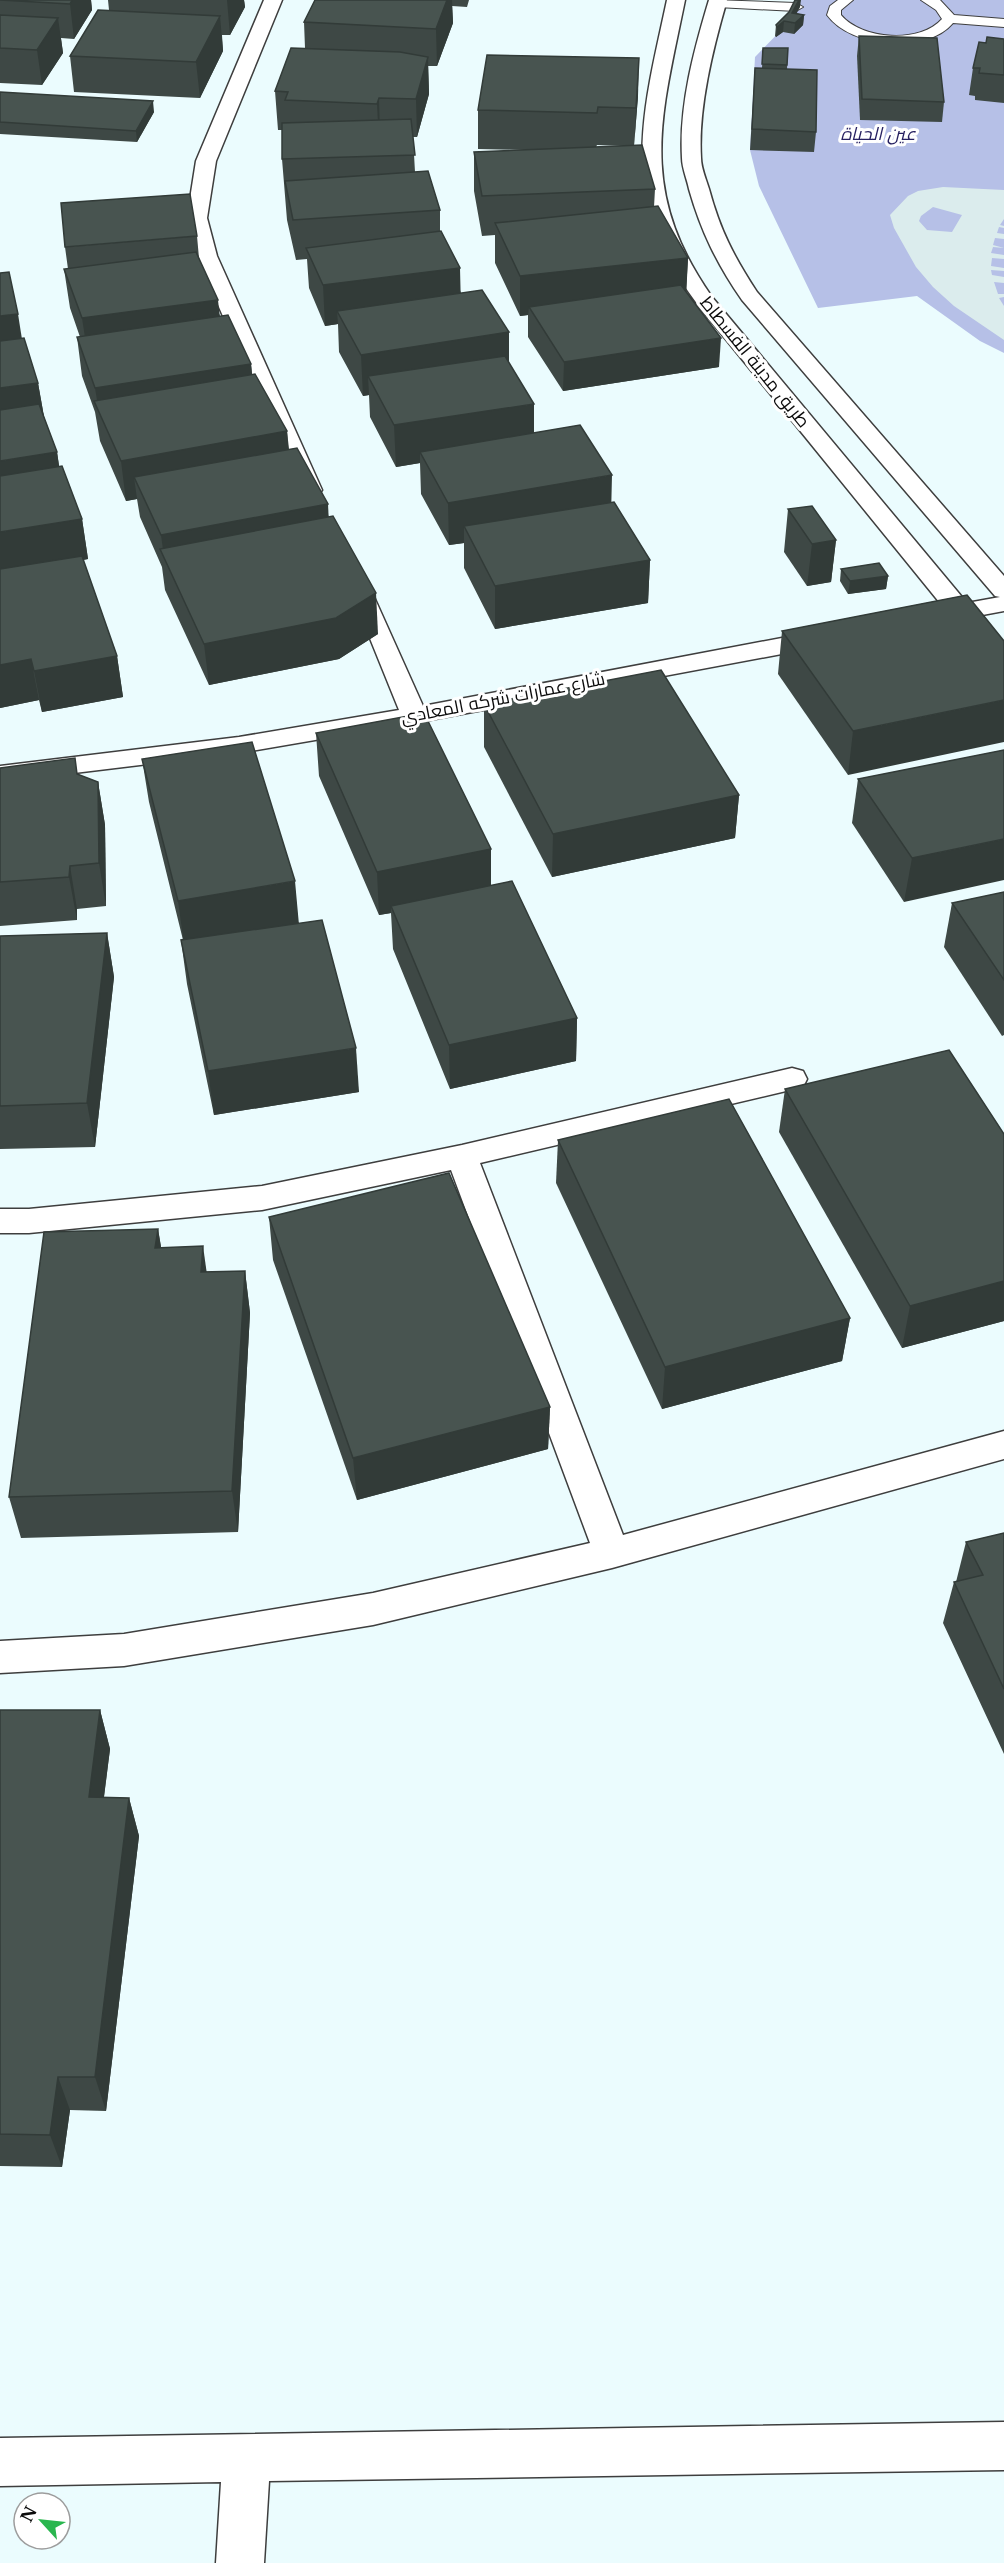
<svg xmlns="http://www.w3.org/2000/svg" width="1004" height="2563" viewBox="0 0 1004 2563" font-family="'Libre Baskerville',Cairo,serif">
  <style>
    .green { fill: #b6c0e7 }
    .plaza { fill: #dbeced; fill-rule: evenodd }
    .lines { fill: none; stroke-linecap: round; stroke-linejoin: round }
    .service-casing { stroke: #3e3e3e; stroke-width: 2 }
    .minor-casing { stroke: #3e3e3e; stroke-width: 3 }
    .service { fill: #fff; fill-rule: evenodd }
    .minor { fill: #fff; fill-rule: evenodd }
    .wall { fill: #3e4845; fill-rule: evenodd }
    .shaded-wall { fill: #323b38 }
    .building { fill: #485450; stroke: #323b38; stroke-width: 1.5 }
    .labels { text-anchor: middle; dominant-baseline: central; stroke-width: 6; stroke-linejoin: round; paint-order: stroke }
    .far-park-label { font-size: 18px; font-style: italic; fill: #251f60; stroke: #fff }
    .far-street-label { font-size: 18px; fill: #0b0b0b; stroke: #fff }
  </style>
  <rect width="100%" height="100%" fill="#ebfcfe"/>
  <path class="green" d="M797,0H1004V353L980,341L917,296L818,308L759,186L750,150L755,57L788,23Z"/>
  <path class="plaza" d="M943,187L1004,190V219L1000,225L1004,226V228L999,227L997,233L1004,234V239L995,238L993,245L1004,248L993,247L991,253L1004,255V259L992,258L991,266L1004,268V271L991,270L992,275L1004,277V283L994,282L998,294H1004V297L999,298L1004,306V340L954,306L933,287L916,267L894,228L890,215L908,196L918,191ZM933,207L962,215L952,232L927,230L919,221L921,216Z"/>
  <g class="lines">
    <g class="service-casing">
      <g id="service">
        <path d="M713,0L796,3L803,7L796,11L717,7L710,3Z"/>
        <path d="M838,0H853L841,10V15C862,40 920,44 942,19L936,10L921,0H940L954,15L1004,19V27L953,23C926,55 851,48 827,15L830,6Z"/>
      </g>
    </g>
    <g class="minor-casing">
      <g id="minor">
        <path d="M264,0H282L216,161L207,218L217,256L322,490L318,495L310,497L302,495L298,490L197,256L187,218L196,161Z"/>
        <path d="M667,0H685C661,118 637,190 712,297L967,603L1000,597L995,596L742,300C717,264 701,231 689,189C687,179 682,168 682,158C679,105 694,50 709,0H727C713,48 698,108 701,158C701,168 706,179 709,189C720,230 734,257 757,292L1004,576V611L977,616L1004,652V677L995,674L955,620L933,624L924,622L921,617L924,612L944,608L698,305C682,283 666,260 656,234C627,157 651,77 667,0Z"/>
        <path d="M358,581L367,583L370,588L423,706L824,630L833,633L837,638L833,643L824,646L414,723L239,753L0,782V766L239,737L399,710L367,631L346,588L349,583Z"/>
        <path d="M792,1068L803,1071L807,1079L803,1087L480,1163L623,1535L1004,1431V1459L612,1568L373,1625L124,1666L0,1673V1641L124,1634L373,1593L590,1543L451,1170L262,1210L29,1233H0V1209H29L262,1186L462,1145Z"/>
        <path d="M1004,2422V2470L269,2481L264,2563H216L221,2482L0,2486V2438Z"/>
      </g>
    </g>
    <use href="#service" class="service"/>
    <use href="#minor" class="minor"/>
  </g>
  <g class="wall">
    <path d="M0,0H91L92,10L74,39L61,38L63,53L42,85L0,83Z"/>
    <path d="M108,0H244L245,7L230,35H222L223,51L200,98L74,92L70,56L109,10Z"/>
    <path d="M315,0H469L467,7L452,6L453,23L437,66H428L429,94L417,137H413L415,172L440,210V232L461,293L509,332V363L534,433L611,502L650,560L648,603L495,629L464,568V543L449,545L421,494L420,463L396,467L370,417L369,395L363,396L339,352L338,324L325,326L309,288L307,259L296,260L287,220L282,159V130H278L275,91L305,48L304,22Z"/>
    <path d="M800,7L796,13L804,15L803,25L794,34L783,32L776,37L775,36L776,25Z"/>
    <path d="M859,36L944,102L942,122L860,120L857,56Z"/>
    <path d="M1004,39V103L975,100V96L969,95L973,68L986,43Z"/>
    <path d="M763,48H788L787,69L816,132L814,152L750,150L755,68H762Z"/>
    <path d="M0,92L154,112L137,142L0,134Z"/>
    <path d="M638,96L634,146L655,189L654,207L688,258L686,291L719,367L563,391L528,337V315L520,316L495,263V235L482,236L474,191V152L527,150L478,149V110ZM597,145L626,146L596,147Z"/>
    <path d="M197,236L199,258L220,316L251,364L252,374L287,431L289,449L329,517L378,634L339,659L209,685L165,590L162,567L140,517L137,499L126,501L100,441L95,412L82,376L77,337H80L70,308L64,269H68L65,247Z"/>
    <path d="M22,338L38,383L44,417L57,452L59,466L82,519L88,559L83,560L117,656L123,697L42,712L39,700L0,708Z"/>
    <path d="M788,509L836,540L831,582L807,586L784,552Z"/>
    <path d="M841,569L888,576L886,589L848,594L840,581Z"/>
    <path d="M967,595L848,775L778,674L782,631Z"/>
    <path d="M484,704L739,795L735,838L552,877L484,747Z"/>
    <path d="M316,733L491,849V885L577,1018L576,1061L450,1089L393,949L391,913L379,915L319,776Z"/>
    <path d="M1004,750L904,902L852,823L858,779Z"/>
    <path d="M142,759L299,923L359,1092L214,1115L187,984L181,940H183L149,802Z"/>
    <path d="M0,768L77,774L98,782L105,825L106,906L77,909V920L0,926Z"/>
    <path d="M1004,892V1035L1002,1036L944,947L952,903Z"/>
    <path d="M107,933L114,977L95,1147L0,1149V936Z"/>
    <path d="M785,1089L1004,1134V1321L902,1348L779,1132Z"/>
    <path d="M558,1140L850,1318L842,1361L662,1409L556,1183Z"/>
    <path d="M269,1217L550,1407L548,1449L357,1500L273,1260Z"/>
    <path d="M158,1229L161,1247L207,1272L245,1271L250,1313L238,1532L21,1538L9,1497Z"/>
    <path d="M1004,1533V1754L943,1623L954,1582H956L966,1542Z"/>
    <path d="M0,1710H100L110,1749L104,1797L129,1798L139,1836L106,2111L70,2110L62,2167L0,2166Z"/>
  </g>
  <g class="shaded-wall">
    <path d="M72,0H91L92,10L74,39L70,4Z"/>
    <path d="M227,0H244L245,7L230,35Z"/>
    <path d="M447,0H452L453,23L437,66L436,29Z"/>
    <path d="M799,0H801L800,7L791,24L792,13Z"/>
    <path d="M804,15L803,25L794,34L795,23Z"/>
    <path d="M220,16L223,51L200,98L196,62Z"/>
    <path d="M58,18L63,53L42,85L37,50Z"/>
    <path d="M784,21L783,32L776,37L777,27Z"/>
    <path d="M428,57L429,94L417,137L416,99Z"/>
    <path d="M639,58L638,96L634,146L636,108Z"/>
    <path d="M379,98L380,136L379,142L377,104Z"/>
    <path d="M153,101L154,112L137,142L136,131Z"/>
    <path d="M688,258L686,298L529,307L528,315L520,316V276Z"/>
    <path d="M460,268L461,309L337,311L338,324L325,326L323,285Z"/>
    <path d="M218,300L222,338L88,357L82,318Z"/>
    <path d="M18,314L24,352L0,355V316Z"/>
    <path d="M509,332V373L368,376L369,395L363,396L361,355Z"/>
    <path d="M721,338L719,367L563,391L564,362Z"/>
    <path d="M251,364L255,403L99,412L95,388Z"/>
    <path d="M38,383L45,422L0,429V388Z"/>
    <path d="M534,404V445L420,452V463L396,467L394,425Z"/>
    <path d="M287,431L290,471L134,477L137,499L126,501L121,461Z"/>
    <path d="M57,452L63,492L0,502V461Z"/>
    <path d="M612,475L611,517L464,526V543L449,545L448,503Z"/>
    <path d="M328,504L330,544L164,557L161,535Z"/>
    <path d="M82,519L88,559L0,574V532Z"/>
    <path d="M836,540L831,582L807,586L812,544Z"/>
    <path d="M650,560L648,603L495,629V586Z"/>
    <path d="M888,576L886,589L848,594L850,581Z"/>
    <path d="M376,593L378,634L339,659L209,685L204,644Z"/>
    <path d="M117,656L123,697L42,712L34,671Z"/>
    <path d="M31,659L39,700L0,708V665Z"/>
    <path d="M1004,700V742L848,775L853,731Z"/>
    <path d="M98,782L105,825L106,906L99,863Z"/>
    <path d="M739,795L735,838L552,877L553,834Z"/>
    <path d="M1004,839V880L904,902L912,858Z"/>
    <path d="M491,849V892L391,906V913L379,915L377,872Z"/>
    <path d="M70,866L77,909V920L69,877Z"/>
    <path d="M295,881L299,925L184,944L178,901Z"/>
    <path d="M107,933L114,977L95,1147L87,1103Z"/>
    <path d="M577,1018L576,1061L450,1089L449,1045Z"/>
    <path d="M356,1048L359,1092L214,1115L208,1071Z"/>
    <path d="M158,1229L165,1271L155,1248Z"/>
    <path d="M203,1246L209,1289L201,1272Z"/>
    <path d="M245,1271L250,1313L238,1532L232,1491Z"/>
    <path d="M1004,1281V1321L902,1348L910,1306Z"/>
    <path d="M850,1318L842,1361L662,1409L665,1367Z"/>
    <path d="M550,1407L548,1449L357,1500L353,1458Z"/>
    <path d="M100,1710L110,1749L99,1835L89,1797Z"/>
    <path d="M129,1798L139,1836L106,2111L95,2077Z"/>
    <path d="M58,2077L70,2110L62,2167L50,2135Z"/>
  </g>
  <g class="building">
    <path d="M0,0H72L70,4Z"/>
    <path d="M315,0H447L436,29L304,22Z"/>
    <path d="M795,0H799L792,13L804,15L795,23L784,21L777,27L776,25L789,12Z"/>
    <path d="M98,10L220,16L196,62L70,56Z"/>
    <path d="M0,15L58,18L37,50L0,48Z"/>
    <path d="M859,36L937,38L944,102L862,99Z"/>
    <path d="M987,37L1004,39V75L979,73L980,68H973L979,42L986,43Z"/>
    <path d="M291,48L400,52L428,57L416,99L379,98L377,104L285,100L288,92L275,91Z"/>
    <path d="M763,48H788L787,65L762,64Z"/>
    <path d="M487,55L639,58L636,108L598,107L597,113L478,110Z"/>
    <path d="M755,68L817,70L816,132L752,129Z"/>
    <path d="M0,92L153,101L136,131L0,122Z"/>
    <path d="M411,119L415,155L282,159V123Z"/>
    <path d="M642,145L655,189L482,196L474,152Z"/>
    <path d="M428,171L440,210L293,220L285,181Z"/>
    <path d="M190,194L197,236L65,247L61,203Z"/>
    <path d="M658,206L688,258L520,276L495,223Z"/>
    <path d="M441,231L460,268L323,285L306,248Z"/>
    <path d="M196,252L218,300L82,318L64,269Z"/>
    <path d="M9,272L18,314L0,316V273Z"/>
    <path d="M681,285L721,338L564,362L529,307Z"/>
    <path d="M482,290L509,332L361,355L337,311Z"/>
    <path d="M228,315L251,364L95,388L77,337Z"/>
    <path d="M24,338L38,383L0,388V341Z"/>
    <path d="M505,356L534,404L394,425L368,376Z"/>
    <path d="M255,374L287,431L121,461L94,401Z"/>
    <path d="M39,404L57,452L0,461V410Z"/>
    <path d="M580,425L612,475L448,503L420,452Z"/>
    <path d="M297,448L328,504L161,535L134,477Z"/>
    <path d="M62,466L82,519L0,532V476Z"/>
    <path d="M614,502L650,560L495,586L464,526Z"/>
    <path d="M812,506L836,540L812,544L788,509Z"/>
    <path d="M333,516L376,593L336,618L204,644L160,549Z"/>
    <path d="M82,556L117,656L34,671L31,659L0,665V569Z"/>
    <path d="M879,563L888,576L850,581L841,569Z"/>
    <path d="M967,595L1004,641V700L853,731L782,631Z"/>
    <path d="M661,670L739,795L553,834L484,704Z"/>
    <path d="M424,713L491,849L377,872L316,733Z"/>
    <path d="M252,742L295,881L178,901L142,759Z"/>
    <path d="M1004,750V839L912,858L858,779Z"/>
    <path d="M75,758L77,774L98,782L99,863L70,866L69,877L0,882V768Z"/>
    <path d="M512,881L577,1018L449,1045L391,906Z"/>
    <path d="M1004,892V980L952,903Z"/>
    <path d="M322,920L356,1048L208,1071L181,940Z"/>
    <path d="M107,933L87,1103L0,1106V936Z"/>
    <path d="M949,1050L1004,1134V1281L910,1306L785,1089Z"/>
    <path d="M729,1099L850,1318L665,1367L558,1140Z"/>
    <path d="M449,1173L550,1407L353,1458L269,1217Z"/>
    <path d="M158,1229L155,1248L203,1246L201,1272L245,1271L232,1491L9,1497L44,1232Z"/>
    <path d="M1004,1533V1689L954,1582L983,1575L966,1542Z"/>
    <path d="M0,1710H100L89,1797L129,1798L95,2077H58L50,2135L0,2134Z"/>
  </g>
  <g class="labels">
    <g class="far-park-label">
      <text x="878" y="134">عين الحياة</text>
    </g>
    <g class="far-street-label">
      <text transform="translate(755 362) rotate(51)">طريق مدينة الفسطاط</text>
      <text transform="translate(503 698) rotate(-11)">شارع عمارات شركه المعادي</text>
    </g>
  </g>
  <g transform="translate(42 2521) rotate(297)"><circle r="28" fill="#ffffff" stroke="#9d9d9d" stroke-width="1.5"/>
  <path d="M0-4.5L10 22L0 15L-10 22Z" fill="#29b64e"/>
  <text y="-9" font-size="16" font-weight="bold" text-anchor="middle" fill="#0b0b0b">N</text>
  </g>
</svg>
